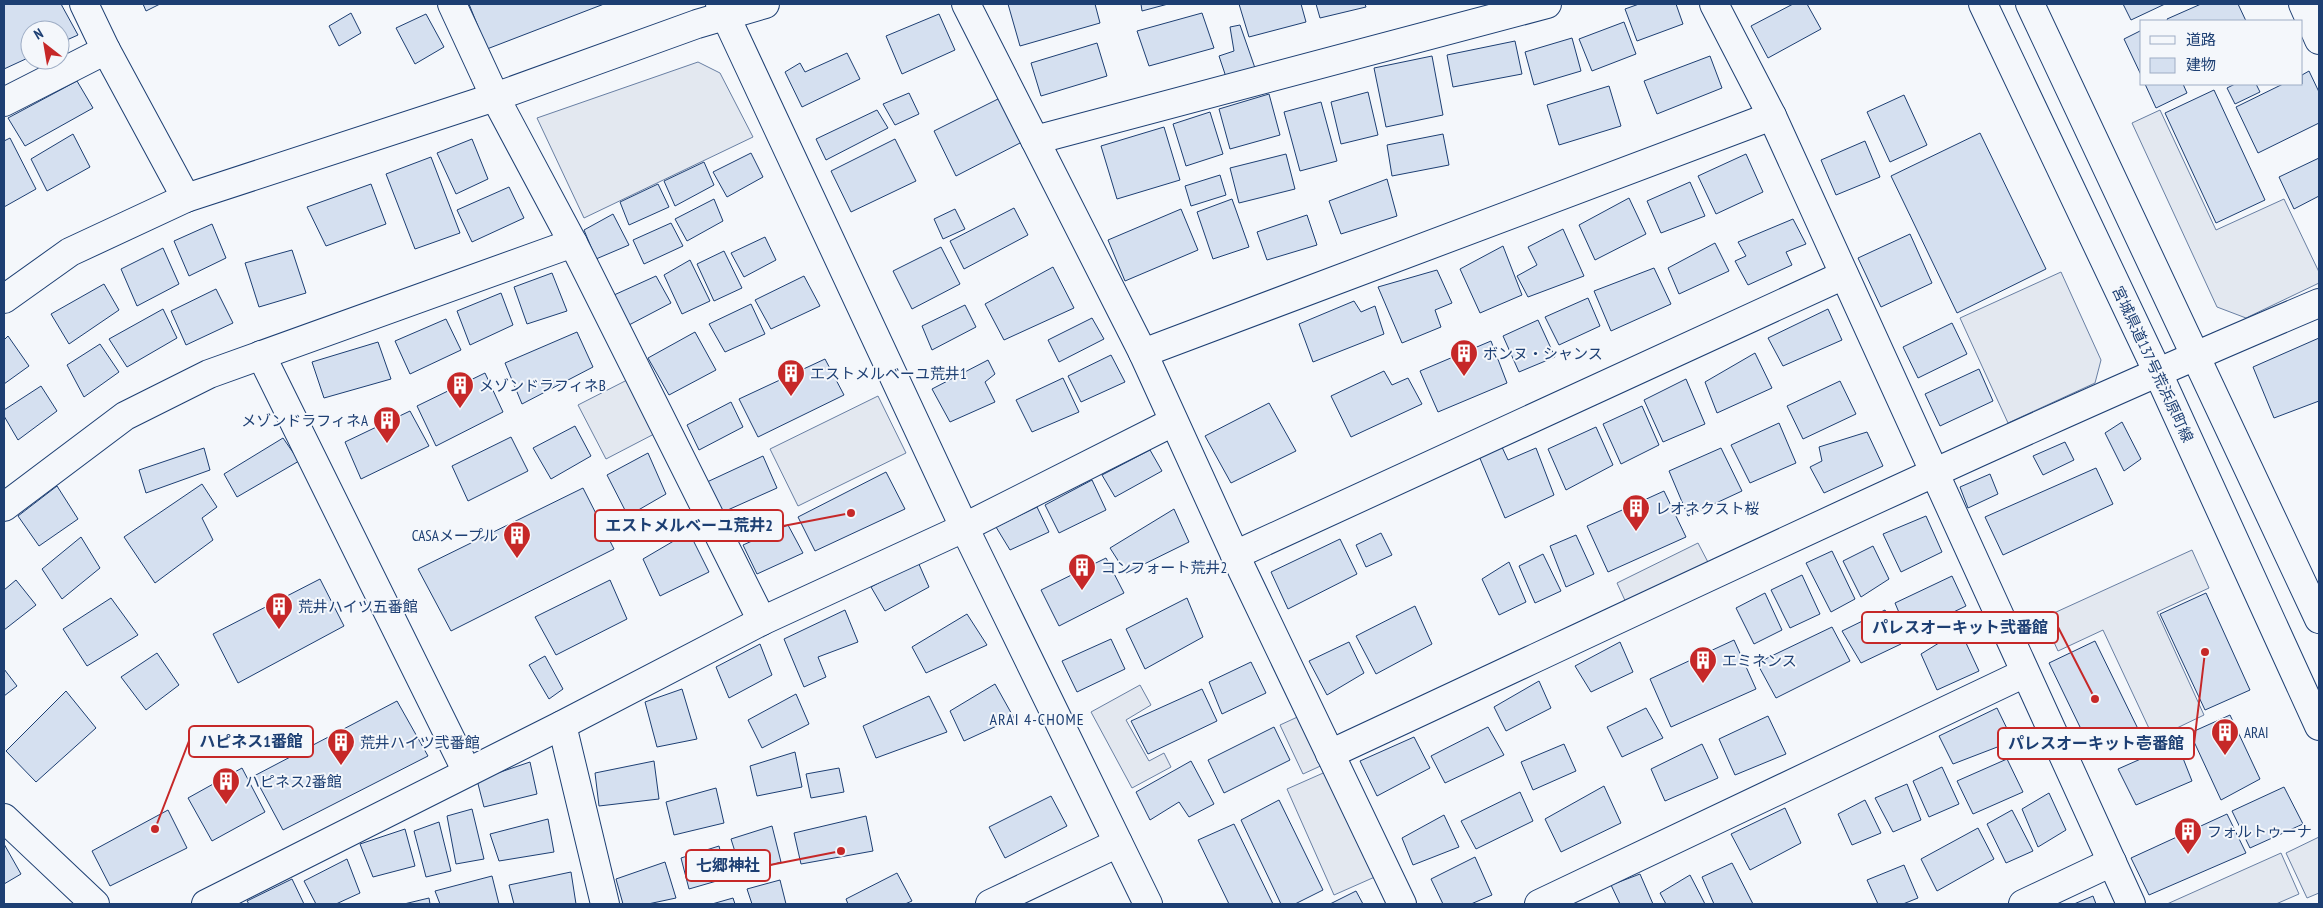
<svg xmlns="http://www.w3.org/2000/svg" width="2323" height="908" viewBox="0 0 2323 908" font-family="'PT Sans Narrow','Noto Sans JP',sans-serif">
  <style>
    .parking { fill: #e3e8f0; stroke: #687fa3 }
    .building { fill: #d5e0f0; stroke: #1d3f73 }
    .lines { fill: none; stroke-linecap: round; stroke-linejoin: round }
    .minor-casing { stroke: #1d3f73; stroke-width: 30 }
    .major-casing { stroke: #1d3f73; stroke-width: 30 }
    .minor { stroke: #f4f7fb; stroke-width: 28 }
    .major { stroke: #f4f7fb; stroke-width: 28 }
    .labels { text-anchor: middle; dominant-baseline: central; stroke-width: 4; stroke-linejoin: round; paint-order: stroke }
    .poi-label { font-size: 15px; fill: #1d3f73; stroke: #f4f7fb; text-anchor: start }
    .street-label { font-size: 15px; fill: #1d3f73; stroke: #f4f7fb }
    .neighbourhood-label { font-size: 16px; letter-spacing: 1px; fill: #1d3f73; stroke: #f4f7fb }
    .leader { fill: none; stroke: #c62828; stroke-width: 2 }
    .callout-dot { fill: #c62828; stroke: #f4f7fb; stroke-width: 2 }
    .callout { fill: #f4f7fb; stroke: #c62828; stroke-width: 2 }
    .callout-label { font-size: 16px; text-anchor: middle; font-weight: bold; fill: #1d3f73 }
  </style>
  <rect width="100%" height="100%" fill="#f4f7fb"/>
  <g class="parking">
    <path d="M698,62L720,73L753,137L584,218L537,118Z"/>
    <path d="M2160,110L2216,230L2284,199L2319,272V283L2246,318L2217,307L2132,123Z"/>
    <path d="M2061,272L2101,360L2095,383L2008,423L1960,318Z"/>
    <path d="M629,379L656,433L606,459L578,405Z"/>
    <path d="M878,396L906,453L798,506L770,449Z"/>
    <path d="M1698,543L1710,566L1628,607L1617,583Z"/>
    <path d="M2192,550L2209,588L2157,612L2204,715L2154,739L2103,630L2058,651L2043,618Z"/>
    <path d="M1140,685L1151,705L1126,720L1149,761L1164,753L1171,767L1132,788L1091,712Z"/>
    <path d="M1304,714L1327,763L1303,774L1280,725Z"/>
    <path d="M1330,770L1377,876L1334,895L1287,789Z"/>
    <path d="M2319,837V893L2307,898L2286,853Z"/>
    <path d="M2281,853L2299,894L2276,904H2167Z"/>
  </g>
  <g class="building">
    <path d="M4,4H61L78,35L60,43V30H30V57L4,69Z"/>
    <path d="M143,4H160L146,11Z"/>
    <path d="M469,4H604L487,49Z"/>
    <path d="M1008,4H1095L1100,23L1020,46Z"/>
    <path d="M1141,4H1168L1142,11Z"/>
    <path d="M1239,4H1301L1306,22L1249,37Z"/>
    <path d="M1316,4H1365L1366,7L1320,18Z"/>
    <path d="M1639,4H1676L1683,24L1637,41L1625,9Z"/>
    <path d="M1793,4H1807L1821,29L1768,58L1751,26Z"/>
    <path d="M2123,4H2165L2131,20Z"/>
    <path d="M2201,4H2238L2246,21H2168L2167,19Z"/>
    <path d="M351,13L361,33L339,46L329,26Z"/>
    <path d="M1202,13L1214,48L1149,66L1137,31Z"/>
    <path d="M426,14L444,47L415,64L396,28Z"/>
    <path d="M939,14L955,50L902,74L886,36Z"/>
    <path d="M1624,22L1636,54L1592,71L1579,39Z"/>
    <path d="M1240,25L1255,68L1226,77L1219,56L1234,51L1230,27Z"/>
    <path d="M2142,30V77L2124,39Z"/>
    <path d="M1572,38L1581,71L1534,85L1525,52Z"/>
    <path d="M1515,41L1522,74L1453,87L1447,55Z"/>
    <path d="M1097,43L1107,76L1041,96L1031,63Z"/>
    <path d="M847,53L860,79L802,107L785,72L800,63L805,72Z"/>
    <path d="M1432,56L1443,115L1386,127L1374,68Z"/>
    <path d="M1710,56L1722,88L1657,114L1644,81Z"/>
    <path d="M2309,71L2319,92V123L2258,153L2236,107L2283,84H2302V75Z"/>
    <path d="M77,81L93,108L25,146L8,118Z"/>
    <path d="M2145,84H2183L2187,93L2156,108Z"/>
    <path d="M2235,84H2256L2260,92L2235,104L2227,88Z"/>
    <path d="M1609,86L1621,126L1559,145L1547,105Z"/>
    <path d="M2214,90L2265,200L2216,223L2165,113Z"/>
    <path d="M1368,92L1378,135L1341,144L1331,102Z"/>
    <path d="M909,93L919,114L895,125L883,104Z"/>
    <path d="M1269,94L1280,135L1230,149L1219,109Z"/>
    <path d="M1904,95L1927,145L1890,162L1867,112Z"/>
    <path d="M1000,98L1022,142L956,176L934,131Z"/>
    <path d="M1321,102L1337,161L1300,171L1284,112Z"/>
    <path d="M877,110L888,128L826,160L816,139Z"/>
    <path d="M1210,112L1223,154L1186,166L1173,124Z"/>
    <path d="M1164,127L1180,180L1117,199L1101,146Z"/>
    <path d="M1980,133L2046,269L1957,313L1891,176Z"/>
    <path d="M73,134L90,167L47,191L31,159Z"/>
    <path d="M1443,134L1449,165L1392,176L1387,145Z"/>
    <path d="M10,138L36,189L4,207V141Z"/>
    <path d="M472,139L488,179L456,194L437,153Z"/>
    <path d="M895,139L916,181L851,212L831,171Z"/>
    <path d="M1865,141L1880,177L1836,195L1821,160Z"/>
    <path d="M751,153L763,177L727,197L713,172Z"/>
    <path d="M1286,154L1295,189L1239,203L1230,168Z"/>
    <path d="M1746,154L1763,192L1716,214L1698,176Z"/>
    <path d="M431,157L460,233L415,249L386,174Z"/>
    <path d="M2319,158V196L2294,209L2279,177Z"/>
    <path d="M704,162L714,185L675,206L664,181Z"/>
    <path d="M1220,175L1226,195L1191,206L1185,186Z"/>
    <path d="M1387,179L1397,216L1341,234L1329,201Z"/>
    <path d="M1690,182L1705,216L1661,233L1647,201Z"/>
    <path d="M371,184L386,224L326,246L307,207Z"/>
    <path d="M658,184L669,207L629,225L620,202Z"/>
    <path d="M509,187L524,218L472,242L457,210Z"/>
    <path d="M1629,198L1646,234L1595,260L1579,225Z"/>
    <path d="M714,199L723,221L687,241L675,219Z"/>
    <path d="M1232,199L1249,247L1213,259L1197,212Z"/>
    <path d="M1014,208L1028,235L964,269L950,241Z"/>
    <path d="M955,209L965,229L943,239L934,219Z"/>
    <path d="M1181,209L1198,250L1125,281L1108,240Z"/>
    <path d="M613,214L629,245L596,259L584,230Z"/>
    <path d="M1307,215L1317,245L1267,260L1257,232Z"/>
    <path d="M1793,219L1806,244L1786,252L1792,265L1748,285L1735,261L1746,256L1738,242Z"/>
    <path d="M671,223L683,246L644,264L633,240Z"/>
    <path d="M212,224L226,258L189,276L174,241Z"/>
    <path d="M1563,229L1584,276L1528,297L1517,276L1537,265L1528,247Z"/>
    <path d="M1910,234L1932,283L1881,307L1858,258Z"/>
    <path d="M765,237L776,260L744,277L731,253Z"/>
    <path d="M1715,243L1729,271L1679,294L1668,268Z"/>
    <path d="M1503,246L1522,295L1480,313L1460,269Z"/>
    <path d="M941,247L960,284L912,309L893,271Z"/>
    <path d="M163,248L179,284L137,306L121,269Z"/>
    <path d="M292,250L306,293L259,307L245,263Z"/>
    <path d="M724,251L742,288L714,301L697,264Z"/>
    <path d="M690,260L710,301L682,314L664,275Z"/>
    <path d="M1053,267L1074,308L1004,340L985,304Z"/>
    <path d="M1654,268L1671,304L1611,331L1594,291Z"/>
    <path d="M1437,270L1452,303L1435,310L1441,327L1402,343L1378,287Z"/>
    <path d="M552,273L567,311L527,324L514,287Z"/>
    <path d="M656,276L671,303L629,325L614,295Z"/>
    <path d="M804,276L820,306L771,329L755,300Z"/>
    <path d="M104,284L119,310L69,344L51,314Z"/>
    <path d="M216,289L233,323L186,345L171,311Z"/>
    <path d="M501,293L513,325L470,345L457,311Z"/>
    <path d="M1588,298L1600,326L1559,345L1545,317Z"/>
    <path d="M1354,301L1361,312L1375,306L1384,334L1313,362L1299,324Z"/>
    <path d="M751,304L765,334L725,352L709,324Z"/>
    <path d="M965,305L976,327L932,350L922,326Z"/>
    <path d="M163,309L177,338L127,367L109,339Z"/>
    <path d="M1828,309L1842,340L1783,366L1768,338Z"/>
    <path d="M1092,318L1104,339L1059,362L1048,340Z"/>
    <path d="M446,319L461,350L410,374L395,341Z"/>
    <path d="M1538,320L1555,357L1519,372L1503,336Z"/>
    <path d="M1952,323L1967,354L1918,378L1903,347Z"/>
    <path d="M577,332L593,367L522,404L505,363Z"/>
    <path d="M695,332L716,370L669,395L648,358Z"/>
    <path d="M8,336L29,366L4,384V340Z"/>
    <path d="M2319,338V401L2274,418L2253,367Z"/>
    <path d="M1491,341L1507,383L1438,412L1420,371Z"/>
    <path d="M378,342L391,379L324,398L312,362Z"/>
    <path d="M100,344L119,372L84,397L67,365Z"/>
    <path d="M1755,353L1772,388L1717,413L1705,382Z"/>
    <path d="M1111,355L1125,382L1081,402L1068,376Z"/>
    <path d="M825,359L844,395L758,437L739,399Z"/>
    <path d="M988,360L995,374L985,382L995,402L950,422L932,389Z"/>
    <path d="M1979,369L1993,401L1940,426L1925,394Z"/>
    <path d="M1384,371L1392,385L1408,378L1422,404L1351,437L1331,396Z"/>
    <path d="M485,373L503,412L436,446L417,406Z"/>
    <path d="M1063,378L1079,412L1032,432L1016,400Z"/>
    <path d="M1686,379L1705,424L1663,442L1644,400Z"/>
    <path d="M1840,381L1856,414L1803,439L1787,406Z"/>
    <path d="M41,386L57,411L18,440L4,416V410Z"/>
    <path d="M731,402L743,427L699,450L687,425Z"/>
    <path d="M1269,403L1296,451L1231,483L1205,436Z"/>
    <path d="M1642,406L1659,445L1621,464L1603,424Z"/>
    <path d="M410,411L429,446L361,479L345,442Z"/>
    <path d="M2122,422L2141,459L2124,471L2105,433Z"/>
    <path d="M1779,423L1796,463L1750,483L1731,445Z"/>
    <path d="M575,426L591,456L551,479L533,448Z"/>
    <path d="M1596,427L1613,465L1566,490L1548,449Z"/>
    <path d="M1867,432L1883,466L1824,493L1810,467L1822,461L1819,447Z"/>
    <path d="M511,437L528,471L468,501L452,466Z"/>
    <path d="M283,438L299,461L237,497L224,474Z"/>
    <path d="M2065,442L2074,460L2043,475L2033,456Z"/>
    <path d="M1501,445L1508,460L1536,448L1554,495L1505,518L1479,456Z"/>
    <path d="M204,448L210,470L146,493L139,470Z"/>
    <path d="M1721,448L1742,491L1688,516L1669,471Z"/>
    <path d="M1150,450L1162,471L1115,497L1102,475Z"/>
    <path d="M648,453L666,494L628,516L607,475Z"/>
    <path d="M763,456L777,488L721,513L707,482Z"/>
    <path d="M2096,468L2113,504L2003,555L1985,517Z"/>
    <path d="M886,472L905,509L815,551L798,517Z"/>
    <path d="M1990,474L1998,494L1968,508L1960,487Z"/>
    <path d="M1092,480L1106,510L1059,533L1045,505Z"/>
    <path d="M202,484L217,507L202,518L213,540L155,583L124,537Z"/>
    <path d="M57,486L78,519L39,546L18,516Z"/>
    <path d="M583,488L614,549L451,631L418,569Z"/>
    <path d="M1664,491L1686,537L1608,572L1587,526Z"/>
    <path d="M1037,507L1049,532L1010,550L996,527Z"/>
    <path d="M1174,509L1189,542L1126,573L1110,548Z"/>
    <path d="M1926,516L1942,552L1901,572L1883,534Z"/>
    <path d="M788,525L803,553L757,574L743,545Z"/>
    <path d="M689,532L709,572L660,596L643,559Z"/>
    <path d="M1381,533L1392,555L1366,567L1356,545Z"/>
    <path d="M1576,535L1594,574L1566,587L1550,546Z"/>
    <path d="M81,537L100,568L62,599L42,569Z"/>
    <path d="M1340,539L1357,574L1288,609L1271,572Z"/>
    <path d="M1873,546L1889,579L1861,597L1843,561Z"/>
    <path d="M1832,551L1855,599L1831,612L1806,563Z"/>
    <path d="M1543,554L1561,591L1535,603L1519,566Z"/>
    <path d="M1106,558L1124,593L1059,626L1041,590Z"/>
    <path d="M918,562L929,587L885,611L871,587Z"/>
    <path d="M1509,562L1526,602L1499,615L1482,579Z"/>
    <path d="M1802,575L1820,614L1790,628L1771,590Z"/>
    <path d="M1952,576L1966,606L1908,634L1895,603Z"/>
    <path d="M320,579L344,626L238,683L213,634Z"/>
    <path d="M16,580L36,605L4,630V590Z"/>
    <path d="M610,580L627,619L556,655L535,617Z"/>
    <path d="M1765,593L1782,630L1754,644L1736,608Z"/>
    <path d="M2206,593L2250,690L2205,710L2160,614Z"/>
    <path d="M111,598L138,635L87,666L63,629Z"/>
    <path d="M1187,598L1203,637L1145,669L1126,629Z"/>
    <path d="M1415,606L1432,644L1376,674L1356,636Z"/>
    <path d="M845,610L858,642L818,657L826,677L804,687L784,639Z"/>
    <path d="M1885,610L1901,644L1861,663L1842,631Z"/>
    <path d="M967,614L987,645L926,673L912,647Z"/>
    <path d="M1832,627L1850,661L1776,698L1757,663Z"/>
    <path d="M1960,630L1979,671L1937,690L1921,654Z"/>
    <path d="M1111,639L1125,669L1077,692L1062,661Z"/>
    <path d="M1734,640L1756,689L1671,727L1650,679Z"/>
    <path d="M2095,641L2141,735L2095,758L2049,663Z"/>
    <path d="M1349,642L1364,673L1327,695L1309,661Z"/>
    <path d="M1620,642L1633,672L1591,692L1575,666Z"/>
    <path d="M760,644L772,675L729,698L716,667Z"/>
    <path d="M157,653L179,685L146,710L121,677Z"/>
    <path d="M545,656L563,689L549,699L529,665Z"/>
    <path d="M1251,662L1266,693L1222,714L1209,682Z"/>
    <path d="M4,669L17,686L4,696Z"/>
    <path d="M1539,681L1551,708L1506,731L1494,707Z"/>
    <path d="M995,684L1014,718L964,741L950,711Z"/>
    <path d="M682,689L697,739L657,747L645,702Z"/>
    <path d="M1202,689L1217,721L1148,754L1131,721Z"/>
    <path d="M66,691L96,728L36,782L6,751Z"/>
    <path d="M796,694L809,724L762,748L748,720Z"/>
    <path d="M929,696L947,732L876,758L863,726Z"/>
    <path d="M397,701L428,756L283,830L254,776Z"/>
    <path d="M1646,708L1663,738L1622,757L1607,727Z"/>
    <path d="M1997,708L2013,741L1953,764L1939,736Z"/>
    <path d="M2230,715L2260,779L2221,800L2190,733Z"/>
    <path d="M1768,716L1786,754L1735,775L1719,739Z"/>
    <path d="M1274,727L1290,760L1224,793L1208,760Z"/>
    <path d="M1488,727L1504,755L1445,783L1431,756Z"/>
    <path d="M1414,737L1430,768L1377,796L1360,761Z"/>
    <path d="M2177,743L2192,781L2136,805L2118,769Z"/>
    <path d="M1564,744L1576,771L1533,790L1521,762Z"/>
    <path d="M1702,744L1718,778L1665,801L1651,769Z"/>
    <path d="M795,752L802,787L757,796L750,766Z"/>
    <path d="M2007,759L2023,792L1973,814L1957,781Z"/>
    <path d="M654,761L659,799L599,806L595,773Z"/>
    <path d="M1191,761L1214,804L1189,817L1179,802L1150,820L1136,792Z"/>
    <path d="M530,762L537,794L484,807L477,780Z"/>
    <path d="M1942,767L1959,804L1929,817L1913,781Z"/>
    <path d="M242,768L265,812L212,841L188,798Z"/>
    <path d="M839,768L844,792L811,798L806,774Z"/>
    <path d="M1907,784L1921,820L1893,832L1875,798Z"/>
    <path d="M1604,786L1621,823L1561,852L1545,819Z"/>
    <path d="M2284,787L2303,824L2250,848L2232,811Z"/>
    <path d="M716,788L724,823L674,835L666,802Z"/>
    <path d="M1520,792L1533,821L1476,849L1461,821Z"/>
    <path d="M2049,793L2066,830L2038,847L2022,809Z"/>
    <path d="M1051,796L1067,826L1005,858L989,827Z"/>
    <path d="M1279,800L1323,890L1295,904H1281L1241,820Z"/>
    <path d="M1865,800L1881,833L1852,845L1838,814Z"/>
    <path d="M1785,808L1801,843L1750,870L1731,834Z"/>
    <path d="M472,809L484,859L456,864L447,816Z"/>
    <path d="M168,810L187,848L110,886L92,851Z"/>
    <path d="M2012,810L2033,851L2006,863L1987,824Z"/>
    <path d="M2227,814L2246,853L2149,895L2131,858Z"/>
    <path d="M1444,815L1459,847L1413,865L1402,838Z"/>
    <path d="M866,816L873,851L801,864L794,833Z"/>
    <path d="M548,819L554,852L499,861L490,834Z"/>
    <path d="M439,822L451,871L426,877L414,831Z"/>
    <path d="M1234,824L1273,904H1229L1198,840Z"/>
    <path d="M772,826L781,862L742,874L731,839Z"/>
    <path d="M1978,828L1994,859L1937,891L1921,859Z"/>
    <path d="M405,829L415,866L373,877L360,844Z"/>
    <path d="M4,844L21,874L4,884Z"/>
    <path d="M719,846L727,878L689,889L681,858Z"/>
    <path d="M1475,857L1492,895L1471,904H1443L1431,879Z"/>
    <path d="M347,859L360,893L336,904H316L304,881Z"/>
    <path d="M665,862L676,898L648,904H623L616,879Z"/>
    <path d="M1732,863L1753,904H1714L1702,877Z"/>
    <path d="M1904,865L1918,898L1903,904H1878L1867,880Z"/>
    <path d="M571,872L576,904H514L509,885Z"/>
    <path d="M897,873L912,901L905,904H848L846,899Z"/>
    <path d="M1640,874L1653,904H1620L1611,885Z"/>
    <path d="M1690,875L1705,904H1666L1660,893Z"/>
    <path d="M492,876L499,904H440L435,891Z"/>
    <path d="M292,879L304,904H249L247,901Z"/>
    <path d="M780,880L786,904H752L747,889Z"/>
    <path d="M1356,891L1363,904H1330Z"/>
    <path d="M2093,896L2096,904H2074Z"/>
    <path d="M429,898L430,904H404Z"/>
    <path d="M733,898L735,904H712Z"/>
  </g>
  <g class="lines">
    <g class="minor-casing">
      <g id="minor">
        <path d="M84,4L106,50L186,198"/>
        <path d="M452,4L495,97L573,243L762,621"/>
        <path d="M720,4L964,527L1148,904"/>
        <path d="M966,4L1143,353L1235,555L1402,904"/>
        <path d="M1714,4L1772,116L2131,904"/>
        <path d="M2303,4L2319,40"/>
        <path d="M4,102L106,50"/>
        <path d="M1035,140L1547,4"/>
        <path d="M4,299L70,252L186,198L495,97L697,24L765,4"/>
        <path d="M1143,353L1772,116"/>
        <path d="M261,355L467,772"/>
        <path d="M4,507L125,416L209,374L573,243"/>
        <path d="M1235,555L1844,275"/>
        <path d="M562,725L605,904"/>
        <path d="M1330,754C1659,601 1985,444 2319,303"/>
        <path d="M4,818L95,904"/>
        <path d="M206,904L562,725L762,621L953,533L1173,422"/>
        <path d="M990,904L1118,843"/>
        <path d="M1539,904L2025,673"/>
        <path d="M2023,904L2112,862"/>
      </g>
    </g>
    <g class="major-casing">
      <g id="major">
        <path d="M1983,4L2158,373L2319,726"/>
        <path d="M2030,4L2319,619"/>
      </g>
    </g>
    <use href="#minor" class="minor"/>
    <use href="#major" class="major"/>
  </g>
  <defs>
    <g id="building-pin" transform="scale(1.4375)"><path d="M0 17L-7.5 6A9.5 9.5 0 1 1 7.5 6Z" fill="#c62828" stroke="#f4f7fb"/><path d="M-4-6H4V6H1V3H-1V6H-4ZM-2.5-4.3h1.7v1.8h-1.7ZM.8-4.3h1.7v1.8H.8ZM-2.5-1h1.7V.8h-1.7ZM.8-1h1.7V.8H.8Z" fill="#fff"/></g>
  </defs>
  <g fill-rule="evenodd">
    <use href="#building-pin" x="1464" y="353"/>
    <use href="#building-pin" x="791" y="373"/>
    <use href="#building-pin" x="460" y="385"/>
    <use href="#building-pin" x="387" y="420"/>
    <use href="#building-pin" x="1636" y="508"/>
    <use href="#building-pin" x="517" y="535"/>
    <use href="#building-pin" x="1082" y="567"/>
    <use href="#building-pin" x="279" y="606"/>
    <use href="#building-pin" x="1703" y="660"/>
    <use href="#building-pin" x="2225" y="732"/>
    <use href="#building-pin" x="341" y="742"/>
    <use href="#building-pin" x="226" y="781"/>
    <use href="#building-pin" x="2188" y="831"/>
  </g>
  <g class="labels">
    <g class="poi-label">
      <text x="1483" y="353">ボンヌ・シャンス</text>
      <text x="810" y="373">エストメルベーユ荒井1</text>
      <text x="479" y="385">メゾンドラフィネB</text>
      <text x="368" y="420" text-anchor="end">メゾンドラフィネA</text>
      <text x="1655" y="508">レオネクスト桜</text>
      <text x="498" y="535" text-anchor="end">CASAメープル</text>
      <text x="1101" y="567">コンフォート荒井2</text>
      <text x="298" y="606">荒井ハイツ五番館</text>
      <text x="1722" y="660">エミネンス</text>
      <text x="2244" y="732">ARAI</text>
      <text x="360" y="742">荒井ハイツ弐番館</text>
      <text x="245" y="781">ハピネス2番館</text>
      <text x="2207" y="831">フォルトゥーナ</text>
    </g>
    <g class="street-label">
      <text transform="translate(2153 364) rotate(65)">宮城県道137号荒浜原町線</text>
    </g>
    <g class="neighbourhood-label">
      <text x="1037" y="719">ARAI 4-CHOME</text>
    </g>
  </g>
  <path class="leader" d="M851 513L783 526M2095 699L2058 627M155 829L189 741M2205 652L2194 744M841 851L770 865"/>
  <g class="callout-dot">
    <circle cx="851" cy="513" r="5"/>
    <circle cx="2095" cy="699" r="5"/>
    <circle cx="155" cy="829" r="5"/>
    <circle cx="2205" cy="652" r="5"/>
    <circle cx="841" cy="851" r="5"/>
  </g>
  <g class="callout">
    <rect x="595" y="510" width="188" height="31" rx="5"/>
    <rect x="1862" y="612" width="196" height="31" rx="5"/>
    <rect x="189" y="726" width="124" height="31" rx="5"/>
    <rect x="1998" y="728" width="196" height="31" rx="5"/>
    <rect x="686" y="850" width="84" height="31" rx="5"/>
  </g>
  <g class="callout-label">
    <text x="689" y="531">エストメルベーユ荒井2</text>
    <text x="1960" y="633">パレスオーキット弐番館</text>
    <text x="251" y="747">ハピネス1番館</text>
    <text x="2096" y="749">パレスオーキット壱番館</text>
    <text x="728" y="871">七郷神社</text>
  </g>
  <rect width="2323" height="908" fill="none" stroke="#1d3f73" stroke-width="10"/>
  <rect x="2140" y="20" width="162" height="65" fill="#f4f7fb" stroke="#9eadc5"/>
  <rect x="2150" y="36" width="25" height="8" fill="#f4f7fb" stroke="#9eadc5"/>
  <text x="2186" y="45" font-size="15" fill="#1d3f73">道路</text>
  <rect x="2150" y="58" width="25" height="15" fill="#d5e0f0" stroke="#9eadc5"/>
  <text x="2186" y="70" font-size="15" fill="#1d3f73">建物</text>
  <g transform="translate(45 45) rotate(329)"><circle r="24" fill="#f4f7fb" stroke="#9eadc5"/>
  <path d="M0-4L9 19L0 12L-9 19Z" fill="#c62828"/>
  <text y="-8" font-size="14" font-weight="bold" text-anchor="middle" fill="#1d3f73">N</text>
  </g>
</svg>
